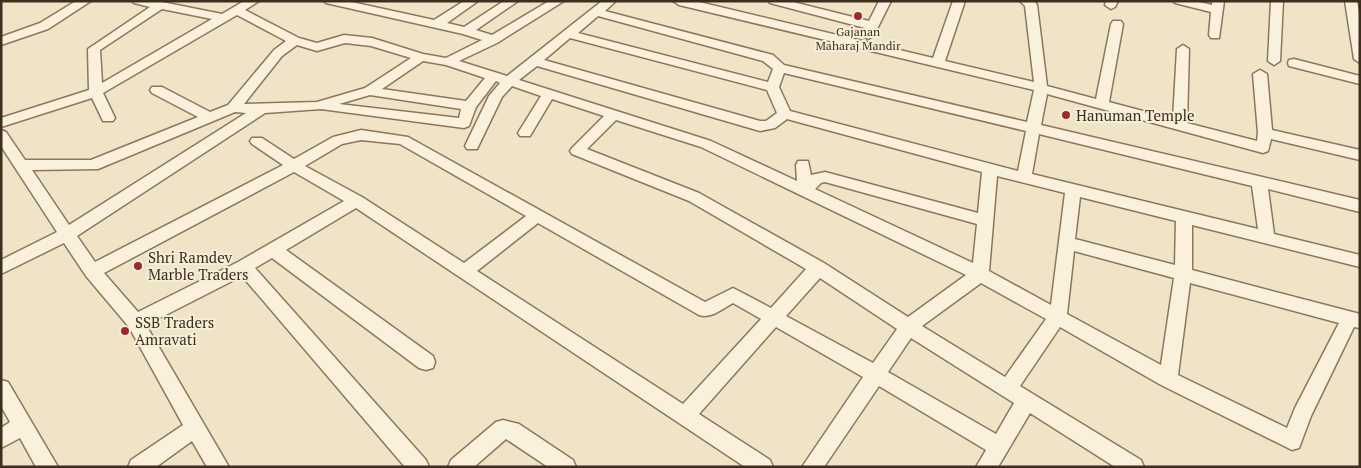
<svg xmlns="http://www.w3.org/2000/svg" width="1361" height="468" viewBox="0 0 1361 468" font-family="'PT Serif',serif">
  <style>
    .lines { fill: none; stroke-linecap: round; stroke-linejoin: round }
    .minor-casing { stroke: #8d765c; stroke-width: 3 }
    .minor { fill: #faf1dc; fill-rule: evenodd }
    .poi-dot { fill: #9e2a2b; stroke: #f7eed8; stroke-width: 2 }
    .labels { text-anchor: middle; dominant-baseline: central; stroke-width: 4; stroke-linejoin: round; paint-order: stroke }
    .far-poi-label { font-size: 12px; fill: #3d2e20; stroke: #f7eed8 }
    .poi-label { font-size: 15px; fill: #3d2e20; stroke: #f7eed8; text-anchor: start }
  </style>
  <rect width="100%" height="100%" fill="#f0e4c8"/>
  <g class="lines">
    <g class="minor-casing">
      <g id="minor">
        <path d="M76,1H91L48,29L1,45V37L40,23Z"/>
        <path d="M132,1H157L222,14L244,1H259L245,10L299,38L317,43L344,35L372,38L423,54L446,58L482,40L463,34L326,3L324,1H347L434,20L464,1H478L447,23L464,27L504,1H518L476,30L492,35L549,1H564L497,43L459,61L507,76L602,1H616L605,11L773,55L784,65L1027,122L1034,90L679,5L673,1H695L933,58L953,1H965L945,61L1034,82L1025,6L1020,1H1034L1037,5L1047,86L1096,99L1111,24L1113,21H1121L1123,24L1109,102L1173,119L1177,49L1183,45L1189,49L1187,123L1257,141L1258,133L1253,74L1260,70L1267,74L1272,130L1360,150V160L1271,139L1268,151L1263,153L1047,94L1041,125L1360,200V212L1268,189L1274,234L1360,255V267L1192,225V270L1360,314V328L1354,327L1311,416L1299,448L1292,450L1161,385L1060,327L1020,386L1141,460L1144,467H1115L1030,413L998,467H976L986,450L879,386L824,467H802L863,377L776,327L699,414L770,460L773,467H745L356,208L286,250L433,356L435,362L433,368L426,370L419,368L272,258L255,268L426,460L429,467H405L242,276L146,325L229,467H207L192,441L156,467H128L131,460L183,425L129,327L86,276L64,243L1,274V260L57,232L1,146V130L6,132L25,160H91L198,117L152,93L150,90L152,87H162L210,112L228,105L274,50L286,41L237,15L103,93L115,118L113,121H103L92,98L1,127V118L89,90L88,49L150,7L134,3ZM162,9L212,19L102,83L100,50ZM598,16L763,61L773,69L768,82L578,33ZM570,38L767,90L777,113L766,121H760L544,60ZM345,43L371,46L411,58L365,88L317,102L244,104L282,56L297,45L317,51ZM423,61L446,65L485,78L466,101L382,89ZM537,66L760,131L775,128L787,119L982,172L978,213L825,172L811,175L808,161H798L796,165L797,181L711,141L519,80ZM784,73L1026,131L1018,171L790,111L779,87ZM496,81L500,83L489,96L465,146L467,149H477L502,97L512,86L541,96L518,133L520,136H530L552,99L604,116L572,148L570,151L572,154L689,201L806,269L771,308L733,288L705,302L408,137L361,130L333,137L294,159L262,138H252L250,141L252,144L283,165L95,262L77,236L265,113L321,109L464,128L469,126L476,107ZM370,95L461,109L459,118L339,104ZM235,112L246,113L69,225L32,170L98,169ZM616,120L701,147L966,275L908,317L824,263L699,193L587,149ZM1039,134L1252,186L1258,229L1032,174ZM361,140L400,144L526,216L464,263L362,197L305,166L342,144ZM294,172L344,201L238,262L138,312L104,273ZM997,176L1065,193L1051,305L989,271ZM825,182L977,224L973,263L815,189L821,183ZM1080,197L1176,221L1175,265L1075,239ZM538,223L699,315C711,319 722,309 733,303L761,319L683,404L477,271ZM1074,251L1174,278L1161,365L1067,314ZM820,278L897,329L873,363L786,316ZM981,283L1046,319L1005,377L922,326ZM1190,283L1339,323L1295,408L1287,428L1178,375ZM911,338L1014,403L996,434L888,372Z"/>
        <path d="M768,1H789L869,21L879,1H891L874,35L868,39L862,35L865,28L770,3Z"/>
        <path d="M1106,1H1118L1115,7L1111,9L1105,5Z"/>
        <path d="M1173,1H1195L1212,5V1H1224L1219,38H1211L1209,35L1211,12L1175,3Z"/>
        <path d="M1271,1H1283L1280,61L1274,65L1268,61Z"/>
        <path d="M1345,1H1357L1360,19V63L1354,59Z"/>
        <path d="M1294,59L1360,76V84L1289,66L1288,63L1289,60Z"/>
        <path d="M1,380L8,382L58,467H36L20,438L1,448V428L10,422L1,406Z"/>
        <path d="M503,420L519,424L573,460L576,467H548L506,439L474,467H448L451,460L496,422Z"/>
      </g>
    </g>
    <use href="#minor" class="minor"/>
  </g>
  <g class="poi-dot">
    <circle cx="858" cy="16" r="5"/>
    <circle cx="1066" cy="115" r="5"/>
    <circle cx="138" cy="266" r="5"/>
    <circle cx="125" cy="331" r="5"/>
  </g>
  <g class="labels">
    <g class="far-poi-label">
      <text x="858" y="31">Gajanan<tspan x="858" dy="14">Maharaj Mandir</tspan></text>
    </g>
    <g class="poi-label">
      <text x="1076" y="115">Hanuman Temple</text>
      <text x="148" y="257">Shri Ramdev<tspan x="148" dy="17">Marble Traders</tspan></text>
      <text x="135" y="322">SSB Traders<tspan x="135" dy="17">Amravati</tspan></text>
    </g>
  </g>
  <rect width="1361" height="468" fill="none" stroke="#3d2e20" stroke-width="5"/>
</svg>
